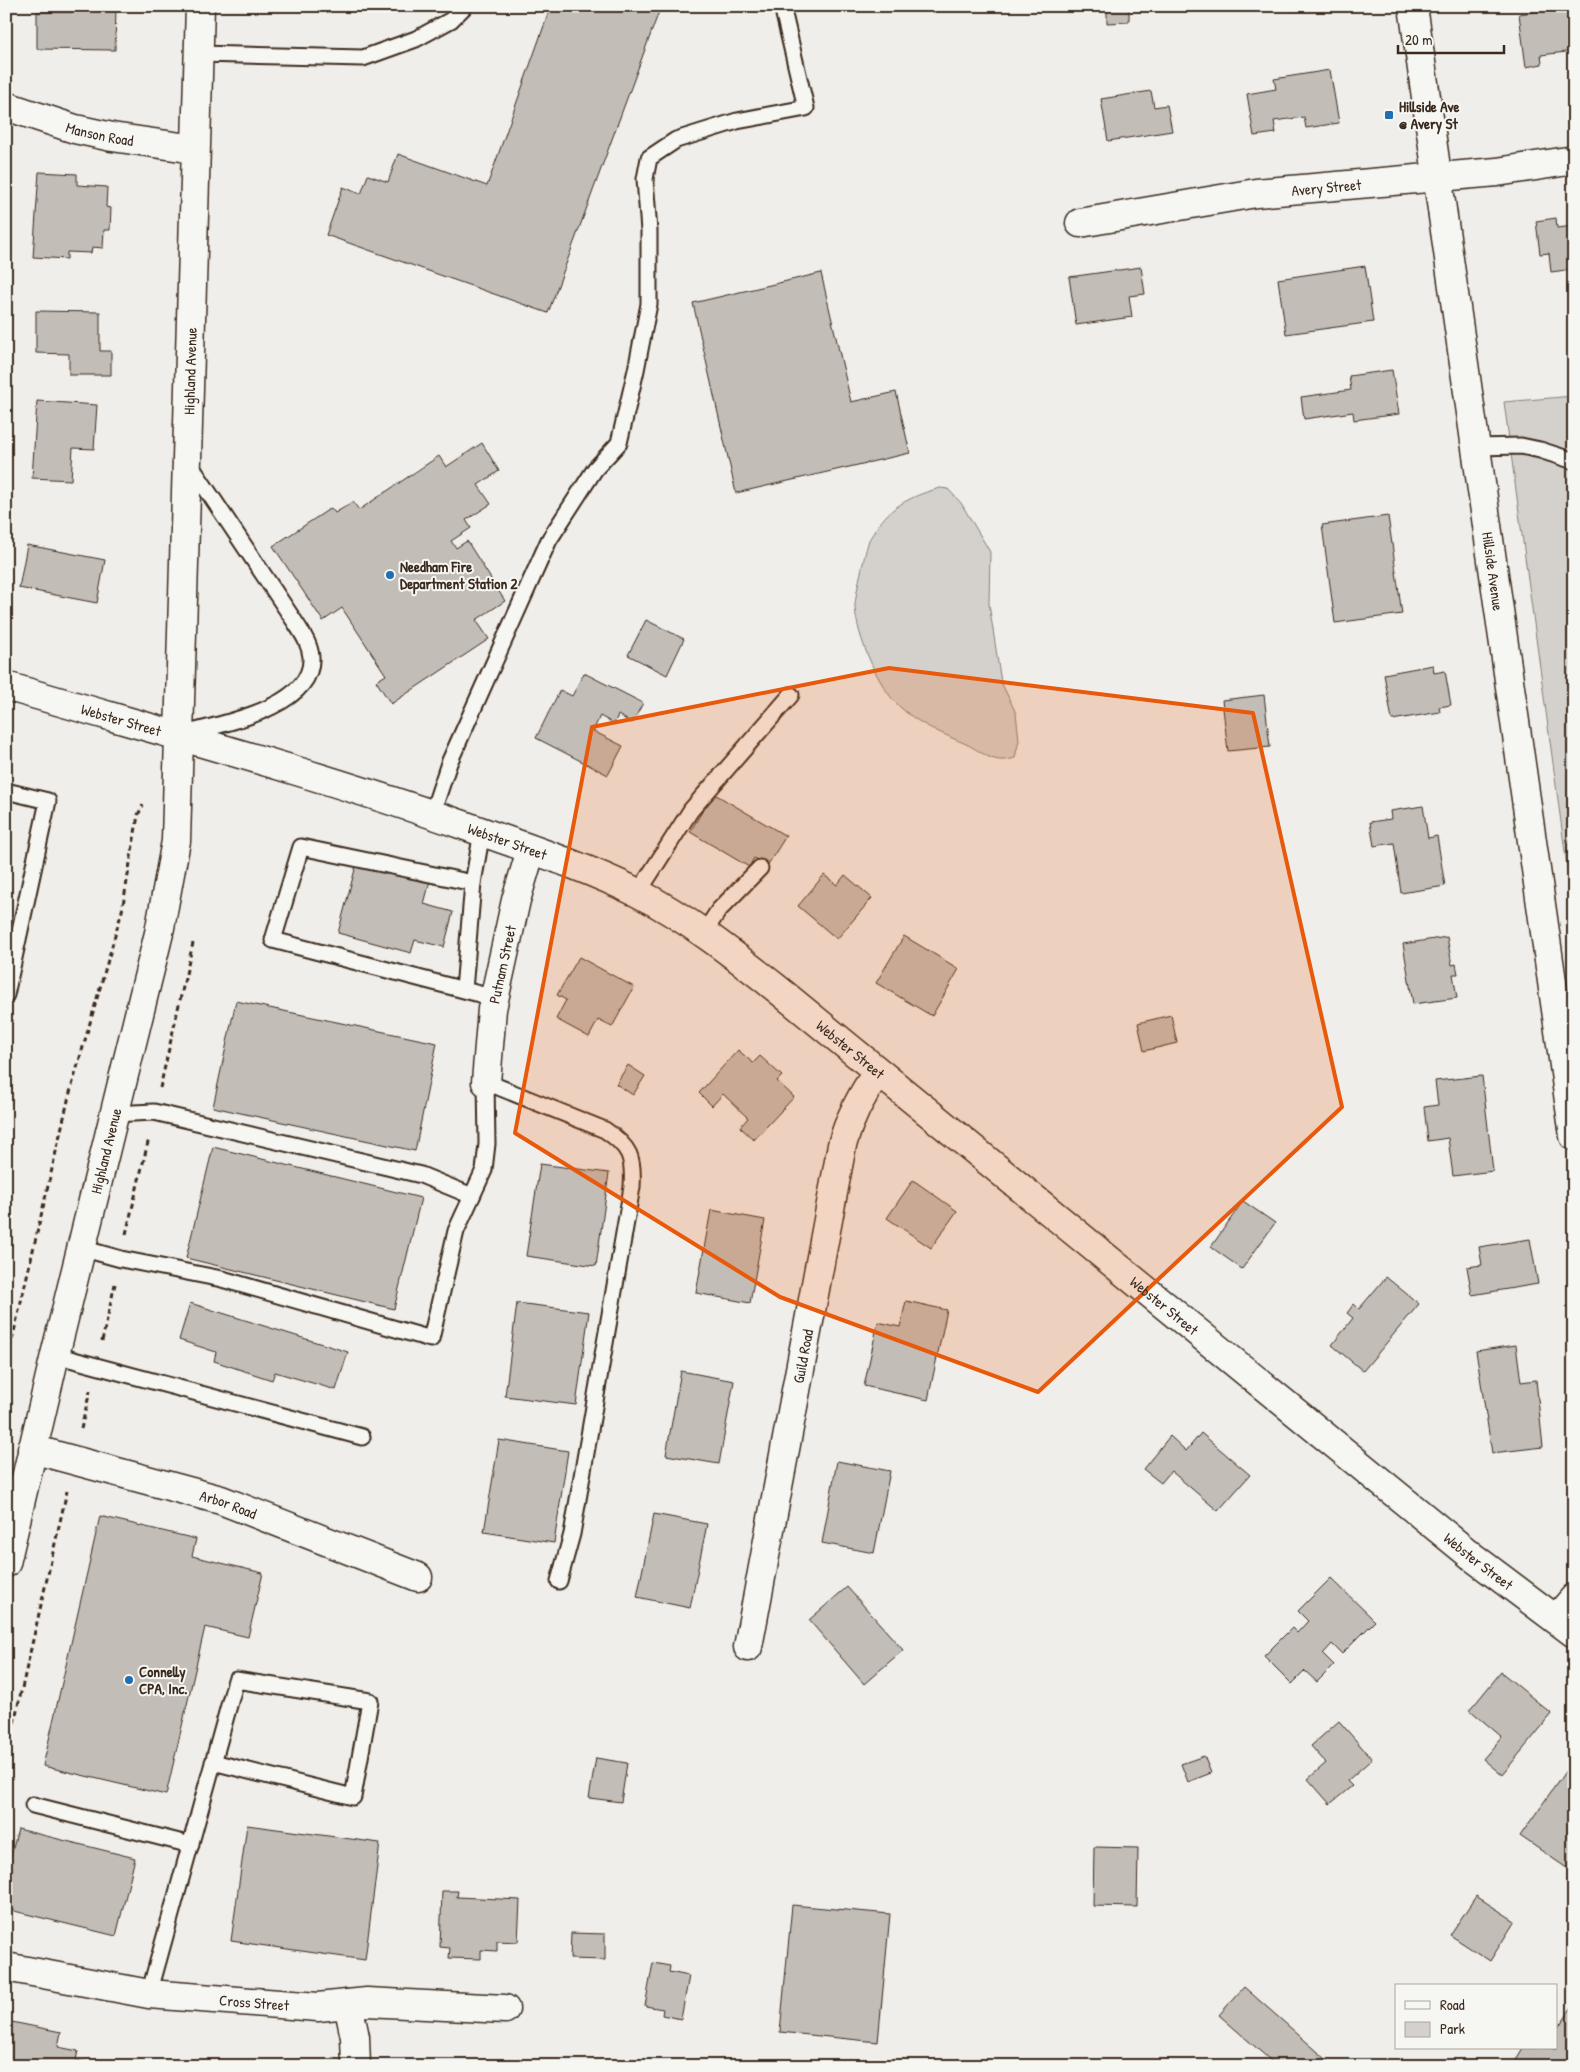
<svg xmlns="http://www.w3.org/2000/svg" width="1580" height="2072" viewBox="0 0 1580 2072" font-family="'Patrick Hand',sans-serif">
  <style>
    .green { fill: #d4d1cc; stroke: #887e75 }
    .building { fill: #c2bdb7; stroke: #3b2a1e }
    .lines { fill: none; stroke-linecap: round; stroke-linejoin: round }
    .lane-casing { stroke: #3b2a1e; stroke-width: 19 }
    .street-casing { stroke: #3b2a1e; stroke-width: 31 }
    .secondary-casing { stroke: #3b2a1e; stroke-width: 31 }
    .primary-casing { stroke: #3b2a1e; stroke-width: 31 }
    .path { stroke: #3b2a1e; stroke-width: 3; stroke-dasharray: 5 4; stroke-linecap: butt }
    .lane { stroke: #f6f6f2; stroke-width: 15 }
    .street { stroke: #f6f6f2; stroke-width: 28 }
    .secondary { stroke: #f6f6f2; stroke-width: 28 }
    .primary { stroke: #f6f6f2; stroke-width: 28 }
    .marked { fill: #e8590c; fill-opacity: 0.2; stroke: #e8590c; stroke-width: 4; stroke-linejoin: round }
    .poi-dot { fill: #1f6fb2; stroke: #f6f6f2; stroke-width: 2 }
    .labels { text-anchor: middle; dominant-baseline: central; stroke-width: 4; stroke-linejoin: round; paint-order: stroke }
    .poi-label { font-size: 15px; font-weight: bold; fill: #3b2a1e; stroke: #f6f6f2; text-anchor: start }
    .street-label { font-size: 15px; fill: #3b2a1e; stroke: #f6f6f2 }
  </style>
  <rect width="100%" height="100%" fill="#efeeea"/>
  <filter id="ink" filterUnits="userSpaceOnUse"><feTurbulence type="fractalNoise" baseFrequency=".02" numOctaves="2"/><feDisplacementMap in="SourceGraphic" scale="10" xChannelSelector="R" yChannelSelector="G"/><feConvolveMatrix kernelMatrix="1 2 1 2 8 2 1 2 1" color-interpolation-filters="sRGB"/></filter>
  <g filter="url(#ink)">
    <g class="green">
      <path d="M1574,396V918L1504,402Z"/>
      <path d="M940,488L948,489L961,503L990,552L989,604L1001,682L1016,713L1019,740L1015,758C992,765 985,753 966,744C943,734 918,724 900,707C878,687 857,637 855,607C854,601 866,548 869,540C873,533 881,521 887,515C901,501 921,493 940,488Z"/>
    </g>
    <g class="building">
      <path d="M72,6H116L115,50L37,49V12H72Z"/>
      <path d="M551,6H661L548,313L326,235L343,187L361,194L368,175L388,182L398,154L487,186Z"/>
      <path d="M1107,6H1129V22L1107,23Z"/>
      <path d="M1289,6H1316L1290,11Z"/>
      <path d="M1554,6H1574V51L1541,55L1542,64L1526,67L1519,14L1554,9Z"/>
      <path d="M1330,70L1339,123L1306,128L1304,117L1274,121L1276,133L1254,136L1247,94L1276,89L1274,79Z"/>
      <path d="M1151,91L1154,107L1167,105L1172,131L1108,141L1101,99Z"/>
      <path d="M39,172L77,174V185L107,187L106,207L111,208L110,230H104L103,248L92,247L91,253L67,252V259L33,257Z"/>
      <path d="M1556,218L1557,228L1574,226V269L1551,272L1549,253L1540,254L1536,221Z"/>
      <path d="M6,248H10L7,285H6Z"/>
      <path d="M1365,266L1373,322L1286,334L1278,279Z"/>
      <path d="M1141,267L1145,294L1129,296L1132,317L1076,325L1069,277Z"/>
      <path d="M821,273L851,402L896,392L910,453L736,493L693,303Z"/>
      <path d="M36,311L100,312V351H111V375H69V354L36,353Z"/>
      <path d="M1392,370L1399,414L1354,420L1353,412L1304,419L1301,397L1351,390L1349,376Z"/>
      <path d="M37,401L97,405L94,449L73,448L71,480L32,478Z"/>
      <path d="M482,443L499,471L478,485L491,504L466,520L471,528L451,541L456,548L467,541L505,601L476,620L489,639L391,704L376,681L386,675L342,608L323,621L273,546L331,508L335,513L353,502L359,510L439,456L446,467Z"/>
      <path d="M1388,516L1402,614L1335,623L1322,525Z"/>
      <path d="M27,545L105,560L97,603L19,588Z"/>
      <path d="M646,620L684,639L667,675L628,655Z"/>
      <path d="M1433,665L1434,673L1445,671L1451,705L1439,707L1440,712L1392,720L1384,674Z"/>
      <path d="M584,673L643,703L632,723L618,715L614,724L600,716L593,731L623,746L608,775L536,738L560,690L572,696Z"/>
      <path d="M1264,695L1270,747L1228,751L1222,700Z"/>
      <path d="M713,793L786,836L767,866L754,858L749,867L690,832Z"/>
      <path d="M1423,806L1428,838L1437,836L1445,886L1401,893L1394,843L1374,846L1370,822L1391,819L1390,811Z"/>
      <path d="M357,862L430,881L424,904L453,912L444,947L415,940L411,953L338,933Z"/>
      <path d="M824,875L837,885L845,875L872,898L837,939L798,906Z"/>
      <path d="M904,936L959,969L932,1016L876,983Z"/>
      <path d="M1447,937L1452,965L1456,964L1458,974H1453L1457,998L1413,1004L1403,944Z"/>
      <path d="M579,957L634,987L612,1027L598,1020L589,1037L556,1019L566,1000L557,995Z"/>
      <path d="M236,1001L437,1043L415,1151L213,1107Z"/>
      <path d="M1171,1015L1177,1043L1144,1051L1138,1023Z"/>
      <path d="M738,1050L753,1063L760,1056L782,1076L777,1081L794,1097L754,1140L740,1127L748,1118L723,1094L712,1106L699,1093Z"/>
      <path d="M628,1065L645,1076L633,1095L616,1084Z"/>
      <path d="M1482,1076L1493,1171L1453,1176L1448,1138L1428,1141L1424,1107L1438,1105L1435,1081Z"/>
      <path d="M6,1085L12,1088L6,1119Z"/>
      <path d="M213,1147L421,1198L394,1309L186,1258Z"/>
      <path d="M540,1164L609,1173L596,1266L526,1256Z"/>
      <path d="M913,1180L957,1211L931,1248L887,1218Z"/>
      <path d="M1243,1201L1275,1223L1242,1269L1211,1247Z"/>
      <path d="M711,1210L765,1220L750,1303L696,1293Z"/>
      <path d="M1530,1239L1538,1284L1472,1295L1467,1267L1482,1265L1479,1247Z"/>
      <path d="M1386,1277L1419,1304L1363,1371L1332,1345L1353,1318L1347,1313L1354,1304L1359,1309Z"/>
      <path d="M906,1301L947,1310L928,1400L864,1386L878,1322L900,1327Z"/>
      <path d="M190,1303L348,1352L336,1390L275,1372L272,1380L214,1361L216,1352L179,1340Z"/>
      <path d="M517,1303L589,1312L576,1405L505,1396Z"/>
      <path d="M1516,1345L1521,1382L1536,1380L1543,1447L1492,1453L1476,1351Z"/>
      <path d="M681,1371L734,1381L719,1464L666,1455Z"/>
      <path d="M1201,1433L1250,1475L1218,1511L1171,1471L1161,1483L1143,1469L1170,1436L1186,1451Z"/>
      <path d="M499,1440L568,1451L554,1543L484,1532Z"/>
      <path d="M837,1461L890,1471L874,1553L822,1543Z"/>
      <path d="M654,1514L707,1524L690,1608L637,1597Z"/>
      <path d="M100,1516L196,1539L192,1556L263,1573L248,1637L205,1627L166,1795L43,1766Z"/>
      <path d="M1331,1578L1375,1621L1342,1654L1332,1644L1323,1654L1334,1665L1317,1682L1305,1671L1292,1684L1264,1656L1292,1628L1297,1633L1308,1621L1298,1611Z"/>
      <path d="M847,1587L903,1650L864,1684L809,1620Z"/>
      <path d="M1501,1672L1552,1714L1502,1775L1483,1759L1502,1737L1470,1710Z"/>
      <path d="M1339,1721L1372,1759L1347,1781L1352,1786L1330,1804L1308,1779L1326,1763L1311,1746Z"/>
      <path d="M1204,1756L1211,1773L1188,1782L1181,1764Z"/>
      <path d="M596,1758L627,1763L621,1802L589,1798Z"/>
      <path d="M1567,1769L1574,1773V1836L1571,1840L1574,1841V1873L1520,1836Z"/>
      <path d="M247,1825L380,1843L365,1960L231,1941Z"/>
      <path d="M18,1829L135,1858L116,1936L6,1909V1875Z"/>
      <path d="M1094,1847L1138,1848L1137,1907L1093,1906Z"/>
      <path d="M442,1891H458L457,1897L520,1900L518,1942L497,1941V1951L481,1950V1959L449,1958L450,1948L440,1947Z"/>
      <path d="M1476,1896L1515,1921L1490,1961L1450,1935Z"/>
      <path d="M792,1905L890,1914L878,2042L780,2032Z"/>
      <path d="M571,1933L605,1934V1960L570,1959Z"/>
      <path d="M653,1963L670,1966L669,1972L689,1976L681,2019L662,2015L663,2009L645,2006Z"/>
      <path d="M1244,1987L1334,2066H1277L1219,2015Z"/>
      <path d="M1574,2004V2066H1522L1515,2061L1523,2048H1556V2030Z"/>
      <path d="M7,2021L61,2032L58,2047L78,2051L76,2060L104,2066H6Z"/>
    </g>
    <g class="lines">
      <g class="lane-casing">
        <g id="lane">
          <path d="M198,54L363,58L416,39L451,20L465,6"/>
          <path d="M1476,447L1521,446L1540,450L1574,461"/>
          <path d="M184,734C220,724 314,708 311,657C310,644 302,633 295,622L189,463"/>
          <path d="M6,791L48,801L6,995"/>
          <path d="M432,814L449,763L549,540L595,469L619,443L636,370L649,304V231L645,179L649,158L676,140L737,121L806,108L782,6"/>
          <path d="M473,883L482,832"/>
          <path d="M638,893L691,810L791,695"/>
          <path d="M703,934L719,910L760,868"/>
          <path d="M464,990L473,883L301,847L273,940L464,990L495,998"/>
          <path d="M113,1114L154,1112L421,1175L472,1196"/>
          <path d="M81,1248L121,1259L222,1279L431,1339L456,1231L484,1170L487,1144L486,1082L605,1130C630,1147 634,1157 632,1187L572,1534L559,1581"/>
          <path d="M55,1355L362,1437"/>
          <path d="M33,1805L191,1845"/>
          <path d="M149,1994L236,1680L370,1701L353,1797L213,1762"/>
        </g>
      </g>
      <g class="street-casing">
        <g id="street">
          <path id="s1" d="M6,106L75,129L112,137L195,149"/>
          <path id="s2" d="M1080,223L1256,193L1497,172L1574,160"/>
          <path id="s3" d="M486,1082L492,1009L516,900L531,850"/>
          <path id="s4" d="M32,1449L221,1500L418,1577"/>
          <path id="s5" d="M748,1647L842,1145C850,1117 861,1095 878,1072"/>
          <path id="s6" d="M6,1967L149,1994L318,2007L367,2002L505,2009"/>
          <path d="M348,2004L355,2037L356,2066"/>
        </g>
      </g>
      <g class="secondary-casing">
        <g id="secondary">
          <path id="s7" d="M1413,6L1574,1136"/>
          <path id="s8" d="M6,686C159,731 312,772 463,825C521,846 582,865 638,893C687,918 733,954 776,988L1474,1558L1574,1633"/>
          <path d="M1556,1619L1574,1598"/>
        </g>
      </g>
      <g class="primary-casing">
        <g id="primary">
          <path id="s9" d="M6,1563L55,1355L159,933L176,841L200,6"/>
        </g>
      </g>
      <g class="path">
        <path d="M160,1088L193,943"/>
        <path d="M126,1234L149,1138"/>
        <path d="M102,1341L115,1284"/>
        <path d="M6,1366L69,1096L122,911L138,815L143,805"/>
        <path d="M81,1429L90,1391"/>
        <path d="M6,1758L67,1491"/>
      </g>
      <use href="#lane" class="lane"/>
      <use href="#street" class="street"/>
      <use href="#secondary" class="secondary"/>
      <use href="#primary" class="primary"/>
    </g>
  </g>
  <path class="marked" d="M889,668L1253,713L1342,1107L1038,1392L780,1297L515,1133L592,727Z"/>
  <g class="poi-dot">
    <rect x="1384" y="110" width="10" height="10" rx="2.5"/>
    <circle cx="390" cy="575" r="5"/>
    <circle cx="129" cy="1680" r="5"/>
  </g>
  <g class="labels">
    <g class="poi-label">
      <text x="1399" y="106">Hillside Ave<tspan x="1399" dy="17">@ Avery St</tspan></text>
      <text x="400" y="566">Needham Fire<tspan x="400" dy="17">Department Station 2</tspan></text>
      <text x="139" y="1671">Connelly<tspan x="139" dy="17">CPA, Inc.</tspan></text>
    </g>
    <g class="street-label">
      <text stroke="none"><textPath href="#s1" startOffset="98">Manson Road</textPath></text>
      <text stroke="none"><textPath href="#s2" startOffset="249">Avery Street</textPath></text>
      <text stroke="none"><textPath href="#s9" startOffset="1212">Highland Avenue</textPath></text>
      <text stroke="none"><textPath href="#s7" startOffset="571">Hillside Avenue</textPath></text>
      <text stroke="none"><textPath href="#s8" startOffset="120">Webster Street</textPath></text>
      <text stroke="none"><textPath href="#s8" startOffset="525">Webster Street</textPath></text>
      <text stroke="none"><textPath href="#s3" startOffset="119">Putnam Street</textPath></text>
      <text stroke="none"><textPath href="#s8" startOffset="930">Webster Street</textPath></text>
      <text stroke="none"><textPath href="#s9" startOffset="424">Highland Avenue</textPath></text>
      <text stroke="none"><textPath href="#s8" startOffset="1335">Webster Street</textPath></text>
      <text stroke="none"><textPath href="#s5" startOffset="296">Guild Road</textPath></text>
      <text stroke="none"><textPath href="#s4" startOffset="204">Arbor Road</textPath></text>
      <text stroke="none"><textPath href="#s8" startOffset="1740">Webster Street</textPath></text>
      <text stroke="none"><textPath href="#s6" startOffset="251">Cross Street</textPath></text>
    </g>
  </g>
  <rect width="1580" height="2072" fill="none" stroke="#f6f6f2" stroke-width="25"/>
  <rect x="12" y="12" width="1555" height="2047" fill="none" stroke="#3b2a1e" stroke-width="2" filter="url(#ink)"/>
  <rect x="1395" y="1984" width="162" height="65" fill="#f6f6f2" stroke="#aba49d"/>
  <rect x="1405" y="2001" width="25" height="8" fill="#f6f6f2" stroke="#aba49d"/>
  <text x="1440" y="2010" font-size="15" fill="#3b2a1e">Road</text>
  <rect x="1405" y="2022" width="25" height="15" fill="#d4d1cc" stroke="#aba49d"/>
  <text x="1440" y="2034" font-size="15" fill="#3b2a1e">Park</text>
  <path d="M1398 45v8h106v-8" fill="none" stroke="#3b2a1e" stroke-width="2.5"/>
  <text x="1405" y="45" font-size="15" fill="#3b2a1e" stroke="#f6f6f2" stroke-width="4" paint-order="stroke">20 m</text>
</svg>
